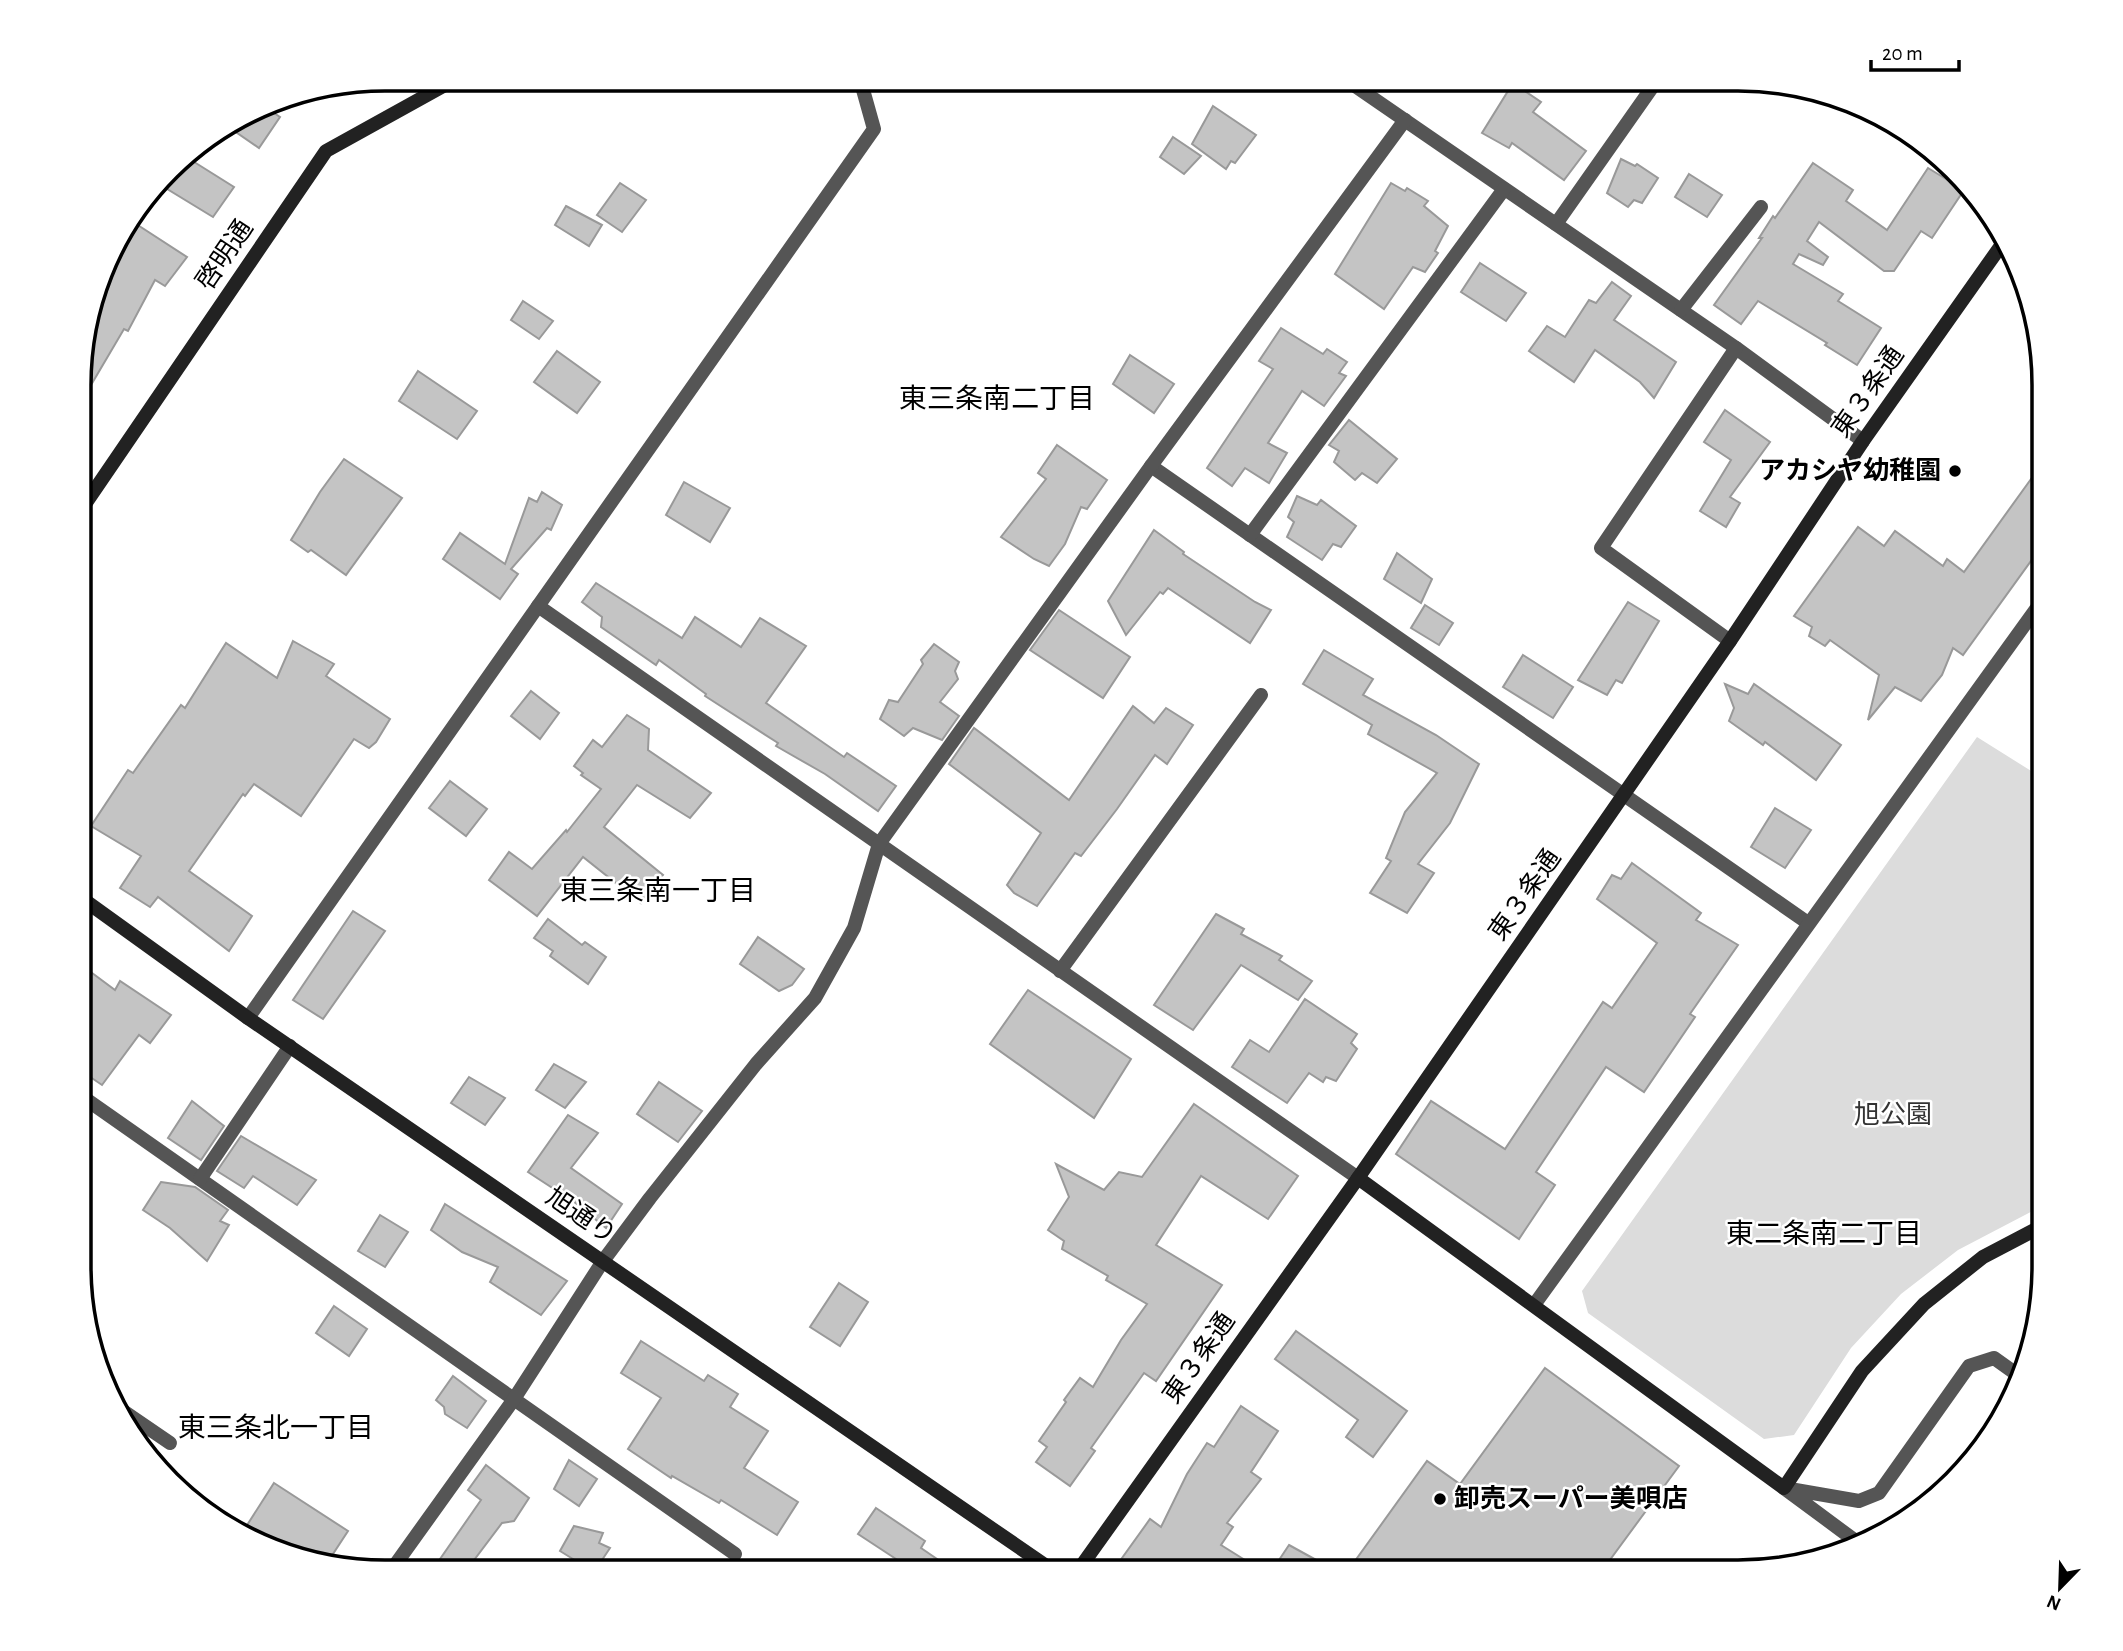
<svg xmlns="http://www.w3.org/2000/svg" width="2123" height="1651" viewBox="0 0 2123 1651" font-family="'Alegreya Sans','Noto Sans JP',sans-serif">
  <style>
    .green { fill: #dcdcdc }
    .building { fill: #c4c4c4; stroke: #999; stroke-width: 2 }
    .lines { fill: none; stroke-linecap: round; stroke-linejoin: round }
    .street { stroke: #555; stroke-width: 14 }
    .secondary { stroke: #222; stroke-width: 14 }
    .poi-dot { fill: #000; stroke: #fff; stroke-width: 2.5 }
    .labels { text-anchor: middle; dominant-baseline: central; stroke-width: 5; stroke-linejoin: round; paint-order: stroke }
    .street-label { font-size: 26px; fill: #000; stroke: #fff }
    .poi-label { font-size: 26px; font-weight: bold; fill: #000; stroke: #fff; text-anchor: end }
    .park-label { font-size: 26px; fill: #333; stroke: #fff }
    .neighbourhood-label { font-size: 28px; fill: #000; stroke: #fff }
    .rim { fill: none; stroke: #000; stroke-width: 3.5 }
  </style>
  <rect width="100%" height="100%" fill="#fff"/>
  <path class="green" d="M1977,737L2044,779V1205L1958,1250L1901,1294L1851,1348L1794,1435L1764,1439L1588,1313L1582,1291Z"/>
  <g class="building">
    <path d="M1513,83L1541,102L1533,112L1586,151L1564,180L1512,143L1509,148L1482,133Z"/>
    <path d="M1213,106L1256,135L1235,163L1231,161L1226,169L1192,144Z"/>
    <path d="M265,107L280,117L259,148L230,128Z"/>
    <path d="M1173,137L1201,156L1184,174L1160,157Z"/>
    <path d="M183,155L234,187L213,217L159,184Z"/>
    <path d="M1621,159L1635,166L1637,164L1658,178L1642,203L1634,200L1628,207L1607,193Z"/>
    <path d="M1813,163L1853,190L1846,201L1887,230L1928,168L1964,190L1932,238L1921,231L1894,271H1884L1819,222L1807,241L1828,257L1823,265L1799,254L1793,264L1843,294L1838,301L1881,328L1857,365L1825,345L1827,343L1758,301L1741,324L1714,305L1762,238H1759L1773,216L1775,218Z"/>
    <path d="M1689,174L1722,195L1707,217L1675,197Z"/>
    <path d="M620,183L646,200L622,232L597,215Z"/>
    <path d="M1391,183L1405,191L1407,188L1428,201L1424,206L1448,226L1435,251L1438,253L1425,272L1413,267L1384,309L1335,274Z"/>
    <path d="M566,206L602,225L589,246L555,225Z"/>
    <path d="M130,220L187,257L165,286L155,280L128,331L124,329L81,402V344L120,232Z"/>
    <path d="M1480,263L1526,293L1506,321L1461,292Z"/>
    <path d="M1612,282L1631,296L1614,320L1676,362L1654,398L1640,382L1595,350L1574,382L1529,351L1547,326L1565,337L1589,300L1596,303Z"/>
    <path d="M523,301L553,321L539,339L511,320Z"/>
    <path d="M1281,328L1323,354L1327,349L1347,362L1339,373L1346,376L1324,406L1302,391L1268,443L1287,453L1269,483L1245,468L1232,486L1207,468L1273,369L1259,361Z"/>
    <path d="M557,351L600,382L577,413L534,382Z"/>
    <path d="M1130,355L1174,384L1154,413L1113,384Z"/>
    <path d="M418,371L477,411L457,439L399,401Z"/>
    <path d="M1725,410L1770,442L1730,497L1740,503L1726,527L1700,511L1731,460L1704,442Z"/>
    <path d="M1349,420L1397,459L1377,483L1362,473L1355,480L1334,462L1339,451L1329,445Z"/>
    <path d="M1057,445L1107,480L1087,509L1081,507L1065,544L1049,566L1034,559L1001,537L1046,479L1038,473Z"/>
    <path d="M344,459L402,498L346,575L311,550L308,552L291,540L320,492Z"/>
    <path d="M2044,461V543L1963,655L1953,648L1942,675L1921,701L1895,687L1868,720L1879,675L1830,640L1825,646L1809,636L1812,627L1794,616L1858,527L1884,546L1895,531L1943,566L1947,559L1964,572Z"/>
    <path d="M684,482L730,508L710,542L666,515Z"/>
    <path d="M542,492L562,505L551,530L547,528L511,569L518,574L500,599L443,559L460,533L505,564L529,498L537,502Z"/>
    <path d="M1297,496L1317,505L1321,500L1356,526L1341,547L1333,544L1322,560L1287,537L1294,522L1288,517Z"/>
    <path d="M1154,530L1184,552L1183,554L1255,602L1271,610L1250,643L1168,588L1163,594L1160,592L1126,635L1108,601Z"/>
    <path d="M1397,553L1432,579L1421,603L1384,579Z"/>
    <path d="M596,583L682,638L695,617L741,647L760,618L806,646L766,703L844,757L847,753L896,786L878,811L825,774L776,746L778,743L705,696L706,694L659,660L656,665L601,627L602,617L582,602Z"/>
    <path d="M1628,602L1659,621L1622,683L1616,680L1607,695L1578,680Z"/>
    <path d="M1425,605L1453,623L1439,645L1411,628Z"/>
    <path d="M1059,610L1130,657L1103,698L1030,650Z"/>
    <path d="M293,641L334,664L326,676L390,719L376,742L369,748L354,739L301,816L254,784L245,796L243,794L189,871L252,916L229,951L158,897L150,907L120,888L141,856L91,826L128,770L133,773L181,705L185,708L226,643L277,678Z"/>
    <path d="M934,644L959,662L955,671L958,679L940,702L959,716L942,740L913,728L904,736L880,719L889,700L898,702L923,664L921,660Z"/>
    <path d="M1324,650L1373,679L1363,695L1436,735L1479,764L1450,823L1418,864L1434,873L1407,913L1370,893L1391,861L1386,858L1405,812L1437,773L1368,734L1372,725L1303,684Z"/>
    <path d="M1523,655L1573,687L1553,718L1503,687Z"/>
    <path d="M1725,684L1748,694L1754,684L1841,745L1816,780L1765,742L1763,745L1729,721L1734,708Z"/>
    <path d="M531,691L559,713L540,739L511,716Z"/>
    <path d="M1133,706L1154,723L1166,708L1193,725L1167,764L1155,755L1117,809L1081,856L1075,853L1037,906L1014,893L1007,885L1041,833L949,764L974,728L1069,800Z"/>
    <path d="M627,715L649,729L648,750L711,793L690,818L637,785L604,827L663,875L641,903L583,857L537,916L489,880L509,852L532,869L566,830L567,832L601,789L581,775L583,773L574,766L593,740L602,747Z"/>
    <path d="M450,781L487,809L466,836L429,808Z"/>
    <path d="M1775,808L1811,830L1785,868L1751,847Z"/>
    <path d="M1632,863L1701,913L1696,920L1738,945L1690,1014L1695,1017L1644,1092L1606,1067L1536,1172L1555,1185L1519,1239L1396,1154L1431,1101L1505,1149L1603,1002L1612,1008L1657,943L1597,899L1612,875L1621,879Z"/>
    <path d="M353,911L385,931L323,1019L293,1000Z"/>
    <path d="M1216,914L1244,929L1241,934L1282,956L1279,960L1312,981L1298,1000L1241,965L1193,1030L1154,1005Z"/>
    <path d="M548,919L582,945L585,942L606,957L588,984L550,956L553,951L534,938Z"/>
    <path d="M758,937L804,969L792,985L779,991L740,964Z"/>
    <path d="M80,964L115,990L120,981L171,1015L150,1043L139,1035L102,1085L80,1070Z"/>
    <path d="M1028,990L1131,1059L1094,1118L990,1044Z"/>
    <path d="M1305,999L1357,1034L1351,1043L1357,1049L1336,1081L1326,1077L1323,1082L1309,1073L1287,1103L1232,1067L1250,1040L1269,1052Z"/>
    <path d="M554,1064L586,1082L565,1108L536,1090Z"/>
    <path d="M469,1077L505,1098L485,1125L451,1103Z"/>
    <path d="M659,1082L702,1111L678,1142L637,1114Z"/>
    <path d="M192,1101L224,1126L201,1160L168,1138Z"/>
    <path d="M1194,1104L1298,1176L1268,1219L1201,1176L1156,1245L1222,1285L1156,1381L1144,1373L1091,1448L1095,1451L1070,1486L1036,1462L1047,1447L1039,1441L1066,1402L1064,1400L1080,1378L1093,1387L1121,1340L1147,1304L1106,1280L1108,1276L1062,1249L1064,1241L1048,1230L1069,1197L1056,1164L1104,1190L1119,1172L1142,1177Z"/>
    <path d="M568,1115L598,1133L571,1168L622,1204L606,1228L556,1187L554,1189L528,1172Z"/>
    <path d="M241,1136L316,1180L297,1205L253,1176L244,1188L217,1171Z"/>
    <path d="M161,1182L195,1187L228,1210L220,1221L229,1225L207,1261L170,1228L143,1210Z"/>
    <path d="M445,1204L567,1281L541,1315L490,1282L498,1267L462,1252L431,1230Z"/>
    <path d="M380,1215L408,1232L385,1267L358,1251Z"/>
    <path d="M839,1283L868,1302L840,1346L810,1327Z"/>
    <path d="M334,1306L367,1329L349,1356L316,1333Z"/>
    <path d="M1296,1331L1407,1411L1373,1457L1346,1437L1358,1420L1275,1359Z"/>
    <path d="M641,1341L704,1381L708,1375L738,1394L730,1407L768,1431L744,1468L798,1502L777,1535L721,1500L719,1503L672,1476L671,1478L628,1449L661,1398L621,1373Z"/>
    <path d="M1545,1368L1679,1466L1601,1572H1347L1427,1461L1460,1484Z"/>
    <path d="M453,1376L486,1401L467,1428L445,1414L444,1407L436,1400Z"/>
    <path d="M1241,1406L1278,1431L1251,1472L1261,1479L1227,1523L1233,1527L1221,1545L1264,1572H1112L1150,1519L1161,1527L1187,1474L1207,1443L1214,1447Z"/>
    <path d="M569,1460L597,1479L579,1506L554,1489Z"/>
    <path d="M486,1465L529,1498L514,1521L502,1523L465,1572H431L481,1500L468,1490Z"/>
    <path d="M274,1483L348,1531L327,1563L268,1549L242,1533Z"/>
    <path d="M876,1508L925,1541L921,1548L956,1572H888L896,1559L858,1534Z"/>
    <path d="M574,1526L603,1533L599,1543L610,1548L594,1572L560,1551Z"/>
    <path d="M1289,1545L1338,1572H1271Z"/>
  </g>
  <g class="lines">
    <g class="street">
      <path d="M1345,79L1736,348L1863,441"/>
      <path d="M1556,224L1658,79"/>
      <path d="M1681,310L1761,207"/>
      <path d="M1151,466L1808,923"/>
      <path d="M1250,535L1504,189"/>
      <path d="M538,606L1358,1178"/>
      <path d="M1730,641L1601,548L1736,348"/>
      <path d="M1060,971L1261,695"/>
      <path d="M248,1018L874,129L860,79"/>
      <path d="M80,1095L735,1554"/>
      <path d="M200,1179L290,1046"/>
      <path d="M1534,1305L2044,598"/>
      <path d="M110,1402L170,1443"/>
      <path d="M1861,1545L1784,1488L1859,1501L1879,1493L1969,1366L1994,1358L2022,1378"/>
      <path d="M390,1572L514,1399L603,1261L650,1198L756,1064L815,998L854,928L879,844L1151,466L1405,120"/>
    </g>
    <g class="secondary">
      <path d="M81,510L326,151L456,79"/>
      <path d="M80,897L248,1018L1055,1572"/>
      <path d="M1358,1178L1784,1488L1862,1371L1924,1304L1983,1257L2044,1225"/>
      <path d="M1077,1572L1358,1178L1730,641L1863,441L2005,240"/>
    </g>
  </g>
  <g class="poi-dot">
    <circle cx="1955" cy="471" r="7"/>
    <circle cx="1440" cy="1499" r="7"/>
  </g>
  <g class="labels">
    <g class="street-label">
      <text transform="translate(225 255) rotate(-56)">啓明通</text>
      <text transform="translate(1868 392) rotate(-55)">東３条通</text>
      <text transform="translate(1525 895) rotate(-55)">東３条通</text>
      <text transform="translate(581 1216) rotate(34)">旭通り</text>
      <text transform="translate(1199 1358) rotate(-55)">東３条通</text>
    </g>
    <g class="poi-label">
      <text x="1941" y="471">アカシヤ幼稚園</text>
      <text x="1454" y="1499" text-anchor="start">卸売スーパー美唄店</text>
    </g>
    <g class="park-label">
      <text x="1893" y="1115">旭公園</text>
    </g>
    <g class="neighbourhood-label">
      <text x="997" y="400">東三条南二丁目</text>
      <text x="658" y="892">東三条南一丁目</text>
      <text x="1824" y="1235">東二条南二丁目</text>
      <text x="276" y="1429">東三条北一丁目</text>
    </g>
  </g>
  <path d="M0 0H2123V1651H0ZM385 91H1738A294 294 0 0 1 2032 385V1266A294 294 0 0 1 1738 1560H385A294 294 0 0 1 91 1266V385A294 294 0 0 1 385 91Z" fill="#fff" fill-rule="evenodd"/>
  <path class="rim" d="M385 91H1738A294 294 0 0 1 2032 385V1266A294 294 0 0 1 1738 1560H385A294 294 0 0 1 91 1266V385A294 294 0 0 1 385 91Z"/>
  <g transform="translate(2060 1588) rotate(203)" stroke="#ffffff" stroke-width="5" paint-order="stroke">
  <path d="M0-5L12 26L0 18L-12 26Z" fill="#000000"/>
  <text y="-10" font-size="19" font-weight="bold" text-anchor="middle" fill="#000000">N</text>
  </g>
  <path d="M1871 60v10h88v-10" fill="none" stroke="#000000" stroke-width="3.5"/>
  <text x="1882" y="60" font-size="21" fill="#000000" stroke="#ffffff" stroke-width="5" paint-order="stroke">20 m</text>
</svg>
